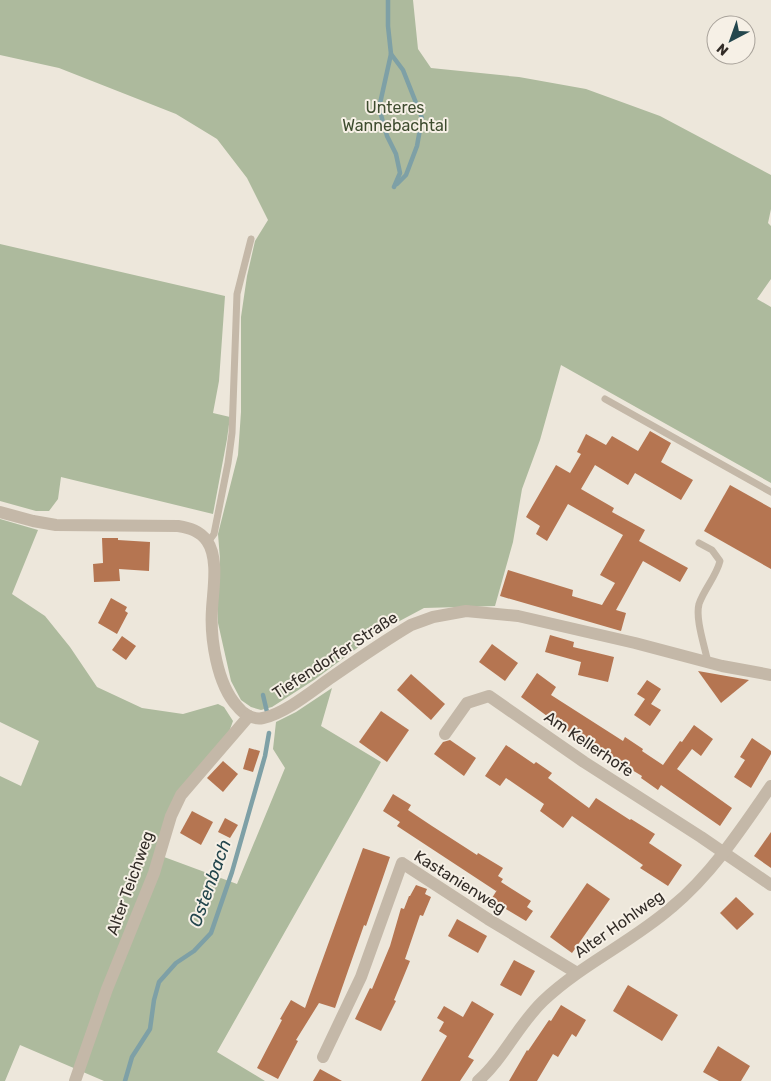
<svg xmlns="http://www.w3.org/2000/svg" width="771" height="1081" viewBox="0 0 771 1081" font-family="Rubik,sans-serif">
  <style>
    .green { fill: #adba9d }
    .lines { fill: none; stroke-linecap: round; stroke-linejoin: round }
    .stream { stroke: #7ea0a6; stroke-width: 4.5 }
    .building { fill: #b57551 }
    .service { stroke: #c4b8a8; stroke-width: 7 }
    .minor { stroke: #c4b8a8; stroke-width: 12 }
    .labels { text-anchor: middle; dominant-baseline: central; stroke-width: 4; stroke-linejoin: round; paint-order: stroke }
    .park-label { font-size: 16px; fill: #3e4c2f; stroke: #f6f0e6 }
    .street-label { font-size: 16px; fill: #322c27; stroke: #f6f0e6 }
    .water-label { font-size: 18px; font-style: italic; fill: #23464d; stroke: #f6f0e6 }
  </style>
  <rect width="100%" height="100%" fill="#ede7db"/>
  <g class="green">
    <path d="M0,0H413L418,49L431,68L519,77L586,89L660,116L771,175V209L768,223L771,226V279L757,299L771,307V483L561,365L540,440L522,489L513,542L495,606L424,608L379,632L314,680L272,707L261,710L251,707L241,700L231,681L218,623L217,598L220,559L218,534L238,455L241,412V317L247,276L255,241L268,220L247,178L217,139L176,114L59,68L0,55Z"/>
    <path d="M0,244L225,296L219,381L213,413L230,417L227,439L213,514L61,477L58,499L49,511H36L0,501Z"/>
    <path d="M0,519L38,530L12,594L45,616L70,647L97,687L142,708L183,714L218,704L224,707L233,721L229,732L174,799L156,854L237,884L285,768L273,749L276,722L296,712L332,688L321,726L381,762L217,1052L265,1081H104L20,1045L5,1081H0V776L21,786L39,741L0,722Z"/>
  </g>
  <g class="lines">
    <g class="stream">
      <path d="M388,0V26L391,54L379,108L387,136L396,154L400,173L394,187"/>
      <path d="M391,54L403,70L422,118L417,146L406,175L397,184"/>
      <path d="M263,695L267,712"/>
      <path d="M125,1081L132,1057L150,1029L154,1000L159,982L176,963L194,951L211,933L232,872L265,756L269,733"/>
    </g>
  </g>
  <g class="building">
    <path d="M650,431L671,443L661,462L693,480L681,500L635,473L628,485L595,465L581,489L614,508L612,512L645,530L639,541L688,568L680,582L643,561L616,610L626,613L621,631L500,596L508,570L573,590L572,596L602,605L615,583L600,575L623,535L568,504L547,541L536,534L540,526L526,517L556,465L570,473L581,454L577,452L586,434L606,445L612,436L638,451Z"/>
    <path d="M730,485L771,508V569L704,531Z"/>
    <path d="M102,538H118V540L150,542L149,571L119,569L120,581L94,582L93,564L103,563Z"/>
    <path d="M111,598L127,607L125,611L128,613L117,634L98,623Z"/>
    <path d="M550,635L574,642L573,647L614,657L608,682L578,675L581,662L545,652Z"/>
    <path d="M122,636L136,646L126,660L112,650Z"/>
    <path d="M492,644L518,663L505,681L479,662Z"/>
    <path d="M698,671L749,680L721,703Z"/>
    <path d="M537,673L556,687L551,695L623,741L625,737L643,749L642,751L663,765L680,741L682,742L694,725L713,739L701,756L692,749L677,769L732,808L720,826L661,785L658,790L641,778L642,776L569,732L521,697Z"/>
    <path d="M411,674L445,704L431,720L397,690Z"/>
    <path d="M647,680L661,689L651,704L661,710L650,726L634,715L645,699L637,694Z"/>
    <path d="M381,711L409,730L387,762L359,742Z"/>
    <path d="M752,738L771,751V754L751,788L734,777L745,760L740,757Z"/>
    <path d="M450,740L476,758L464,776L434,754L443,742Z"/>
    <path d="M506,745L534,764L536,762L552,773L548,778L589,808L596,798L630,820L631,819L655,834L649,843L682,865L668,886L640,868L643,865L572,816L563,828L540,811L544,804L506,778L500,786L485,776Z"/>
    <path d="M249,748L260,751L253,772L243,769Z"/>
    <path d="M223,761L238,774L223,792L207,778Z"/>
    <path d="M393,794L411,805L408,810L432,826L477,855L478,853L503,868L498,876L503,879L501,882L531,901L527,907L533,911L526,921L496,903L497,901L492,898L497,890L496,891L397,826L400,822L383,811Z"/>
    <path d="M192,811L213,822L201,845L180,833Z"/>
    <path d="M225,818L238,825L230,838L218,832Z"/>
    <path d="M771,832V868L754,856Z"/>
    <path d="M363,848L390,857L380,886L366,926L364,925L335,1008L319,1003L296,1040L298,1041L278,1079L257,1068L282,1020L280,1019L291,1000L305,1008Z"/>
    <path d="M587,883L610,899L572,953L550,937Z"/>
    <path d="M416,885L427,889L425,894L431,897L423,916L420,915L405,959L410,961L394,1000L396,1001L381,1031L355,1019L370,988L372,989L390,946L401,908L404,909L409,896H410Z"/>
    <path d="M736,897L754,914L737,930L720,913Z"/>
    <path d="M457,919L487,936L478,953L448,936Z"/>
    <path d="M514,960L535,971L521,996L500,985Z"/>
    <path d="M628,985L678,1015L662,1041L613,1011Z"/>
    <path d="M472,1001L494,1014L468,1057L474,1060L460,1081H421L447,1036L439,1031L444,1022L437,1018L444,1006L463,1017Z"/>
    <path d="M561,1005L586,1020L576,1037L572,1034L558,1057L553,1054L537,1081H509L527,1050L528,1051L549,1020L551,1021Z"/>
    <path d="M718,1046L750,1066L741,1081H719L703,1072Z"/>
    <path d="M320,1069L342,1081H313Z"/>
  </g>
  <g class="lines">
    <g class="service">
      <path d="M605,399L771,492"/>
      <path d="M208,542L214,534L228,463L232,433L237,294L251,239"/>
      <path d="M699,543L712,550L720,561C716,577 704,589 699,604C695,619 705,647 708,663"/>
    </g>
    <g class="minor">
      <path d="M0,512L33,521L56,525L178,526C190,528 200,531 207,541C219,558 213,590 212,609C210,638 217,684 237,706C243,714 253,720 263,718C286,713 313,690 332,677C358,659 384,641 411,625L433,617L466,611L518,616L635,643L722,666L771,675"/>
      <path d="M445,734L467,703L489,696L584,762L701,837L771,885"/>
      <path d="M323,1057L361,977L402,863L488,919L577,973"/>
      <path d="M75,1081L107,989L154,873L171,816L181,795L249,716"/>
      <path d="M478,1081C504,1058 518,1025 543,1001C582,964 632,942 672,907C712,874 742,828 771,786"/>
    </g>
  </g>
  <g class="labels">
    <g class="park-label">
      <text x="395" y="107">Unteres<tspan x="395" dy="18">Wannebachtal</tspan></text>
    </g>
    <g class="street-label">
      <text transform="translate(335 655) rotate(-33)">Tiefendorfer Straße</text>
      <text transform="translate(589 744) rotate(34)">Am Kellerhofe</text>
      <text transform="translate(460 882) rotate(32)">Kastanienweg</text>
      <text transform="translate(130 883) rotate(-70)">Alter Teichweg</text>
      <text transform="translate(619 924) rotate(-35)">Alter Hohlweg</text>
    </g>
    <g class="water-label">
      <text transform="translate(210 883) rotate(-70)">Ostenbach</text>
    </g>
  </g>
  <g transform="translate(731 40) rotate(221)"><circle r="24" fill="#f6f0e6" stroke="#a8a29a"/>
  <path d="M0-4L9 19L0 12L-9 19Z" fill="#23464d"/>
  <text y="-8" font-size="14" font-weight="bold" text-anchor="middle" fill="#322c27">N</text>
  </g>
</svg>
